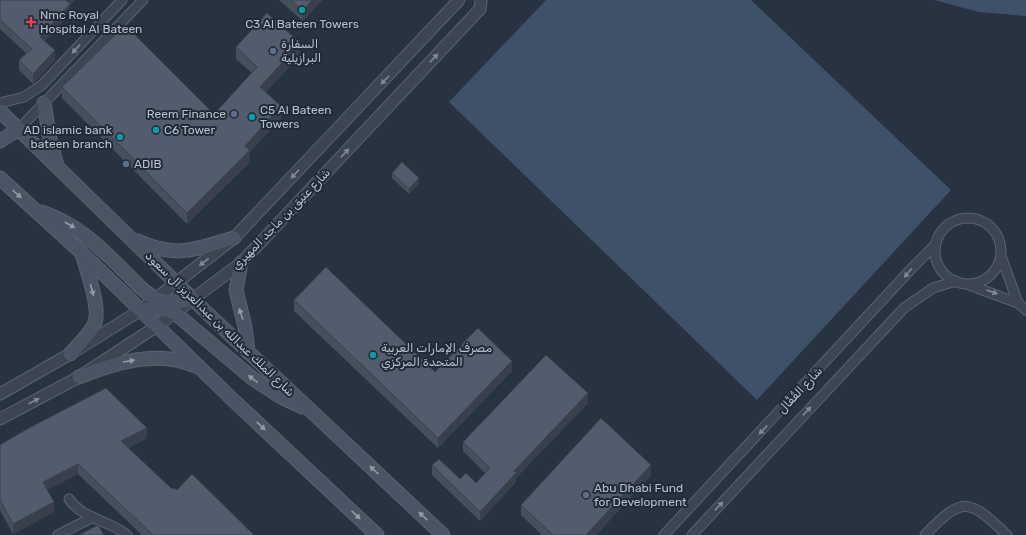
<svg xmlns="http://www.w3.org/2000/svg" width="1026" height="535" viewBox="0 0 1026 535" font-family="Rubik,Cairo,sans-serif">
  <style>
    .water { fill: #3f5169 }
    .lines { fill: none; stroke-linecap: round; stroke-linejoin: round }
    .minor-casing { stroke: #5a636f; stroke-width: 11 }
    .tertiary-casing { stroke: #5a636f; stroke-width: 13 }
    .secondary-casing { stroke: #5a636f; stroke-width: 15 }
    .minor { stroke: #3c4551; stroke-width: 9 }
    .tertiary { stroke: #3c4551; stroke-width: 11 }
    .secondary { stroke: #4b5464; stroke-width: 13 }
    .wall { fill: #474f5d }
    .shaded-wall { fill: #39404c }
    .building { fill: #525c6c; stroke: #39404c }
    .oneway { fill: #818994 }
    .oneway2 { fill: #929aa7 }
    .culture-dot { fill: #0f9aa8; stroke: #212a37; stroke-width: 1.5 }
    .health-dot { fill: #e0444e; stroke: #212a37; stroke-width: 1.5 }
    .service-dot { fill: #5c6f8a; stroke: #212a37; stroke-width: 1.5 }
    .labels { text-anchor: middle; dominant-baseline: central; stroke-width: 4; stroke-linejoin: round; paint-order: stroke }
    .poi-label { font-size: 12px; fill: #b9c0cb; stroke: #212a37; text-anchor: start }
    .street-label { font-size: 12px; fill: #b9c0cb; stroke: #212a37 }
  </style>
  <rect width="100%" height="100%" fill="#283341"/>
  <g class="water">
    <path d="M546,0H751L951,190L757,400L449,102Z"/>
    <path d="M934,0H1026V16L979,12Z"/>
  </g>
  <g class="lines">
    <g class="minor-casing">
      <g id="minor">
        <path d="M0,103L24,97L42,85L122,0"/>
        <path d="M19,129L143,0"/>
        <circle cx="968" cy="251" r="33"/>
        <path d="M1001,256L1018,303"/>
        <path d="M969,285L1018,303L1026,310"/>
        <path d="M69,499C83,519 108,520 127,535"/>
        <path d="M58,535L93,517"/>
        <path d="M664,535L913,267L935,245"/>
        <path d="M692,535L904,308L933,288L956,281"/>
        <path d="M925,535C963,495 969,499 1007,535"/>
      </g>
    </g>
    <g class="tertiary-casing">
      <g id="tertiary">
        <path d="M0,394L70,354L141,310L234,238L459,0"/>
        <path d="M0,419L79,377L157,326L241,263L480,9L481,0"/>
      </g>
    </g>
    <g class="secondary-casing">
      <g id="secondary">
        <path d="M44,103L50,140L57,166"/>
        <path d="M0,111L207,313L443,535"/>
        <path d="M0,141L19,129"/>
        <path d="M0,178L82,253L232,399L377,535"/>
        <path d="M42,212C75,223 98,245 123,270C133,279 144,294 157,299C169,304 181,302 193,299"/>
        <path d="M138,241C177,259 196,249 234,238"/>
        <path d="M241,263L236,290L245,327L248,352"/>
        <path d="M141,310L158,308L175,313L252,378L281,397L302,407"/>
        <path d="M70,354C78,345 88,336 94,325C102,309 86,270 82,253"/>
        <path d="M79,377C114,363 158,349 195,366"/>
      </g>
    </g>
    <use href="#minor" class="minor"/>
    <use href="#tertiary" class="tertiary"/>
    <use href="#secondary" class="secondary"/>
  </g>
  <g class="wall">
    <path d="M0,0H75L70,5V14L45,41L55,60L33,84L19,70V60L26,53L0,29Z"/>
    <path d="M279,0H322L303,21Z"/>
    <path d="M236,47L300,55L266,92L281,118L250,152V162L187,224L62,98V87L214,114L252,73L236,59Z"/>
    <path d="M392,173L419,183L409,194L392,178Z"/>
    <path d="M294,300L435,372L512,371L438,448L294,311Z"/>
    <path d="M588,403L516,478V482L480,521L432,475V465L460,479L476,483L485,473L463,451V442Z"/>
    <path d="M147,438L128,448L172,489L177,490L247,529L254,535H142L78,474L47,490L54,512L13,534L0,510V445Z"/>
    <path d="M651,475L596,535H542L521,515V505Z"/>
  </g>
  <g class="shaded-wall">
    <path d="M66,0H75L70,5V14L40,46V37Z"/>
    <path d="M312,0H322L303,21V11Z"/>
    <path d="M300,43V55L260,99V87Z"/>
    <path d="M55,50V60L33,84V74Z"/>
    <path d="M281,106V118L250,152V162L187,224V213L245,146Z"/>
    <path d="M419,178V183L409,194V189Z"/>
    <path d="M512,361V371L438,448V438Z"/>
    <path d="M588,393V403L516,478V482L480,521V512L514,471Z"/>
    <path d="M147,428V438L121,451V441Z"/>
    <path d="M78,464V474L43,492V482Z"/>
    <path d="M651,465V475L596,535H586Z"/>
    <path d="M54,502V512L13,534V524Z"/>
  </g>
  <g class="building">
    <path d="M0,0H66L70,4L40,37L55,50L33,74L19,60L32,49L0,20Z"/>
    <path d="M291,0H312L303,11Z"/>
    <path d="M267,13L300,43L260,87L281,106L245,146L250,150L187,213L62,87L125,25L214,114L257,67L236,47Z"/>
    <path d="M402,162L419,178L409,189L392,173Z"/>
    <path d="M326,267L435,372L478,328L512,361L438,438L294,300Z"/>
    <path d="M546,355L588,393L514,471L516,473L480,512L432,465L439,459L460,479L466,473L476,483L490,468L463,442Z"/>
    <path d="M106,388L147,428L121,441L172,489L174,488L177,490L192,474L254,535H153L78,464L43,482L54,502L13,524L0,500V445L27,429Z"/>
    <path d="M601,418L651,465L586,535H553L521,505Z"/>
    <path d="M98,525L104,535H79Z"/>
    <path d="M68,532L70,535H64Z"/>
  </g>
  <defs><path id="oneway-solid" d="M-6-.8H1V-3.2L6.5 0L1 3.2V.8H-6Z"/></defs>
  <g class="oneway">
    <use href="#oneway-solid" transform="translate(76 49) rotate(133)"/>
    <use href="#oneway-solid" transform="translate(434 58) rotate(-47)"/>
    <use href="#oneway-solid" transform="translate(385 80) rotate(134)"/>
    <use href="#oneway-solid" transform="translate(345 153) rotate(-47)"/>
    <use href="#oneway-solid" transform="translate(295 174) rotate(133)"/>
    <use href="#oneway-solid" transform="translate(204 262) rotate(142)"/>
    <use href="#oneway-solid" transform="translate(908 273) rotate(131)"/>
    <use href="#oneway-solid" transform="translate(992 292) rotate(20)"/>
    <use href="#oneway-solid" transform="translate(34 401) rotate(-28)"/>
    <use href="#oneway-solid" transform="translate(807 411) rotate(-47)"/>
    <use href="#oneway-solid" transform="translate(763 430) rotate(133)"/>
    <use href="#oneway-solid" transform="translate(719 506) rotate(-47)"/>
  </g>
  <g class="oneway2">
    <use href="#oneway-solid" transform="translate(17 194) rotate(42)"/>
    <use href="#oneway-solid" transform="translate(70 225) rotate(30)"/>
    <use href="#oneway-solid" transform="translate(92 290) rotate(75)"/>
    <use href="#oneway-solid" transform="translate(241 314) rotate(-108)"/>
    <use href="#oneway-solid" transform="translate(129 361) rotate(-9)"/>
    <use href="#oneway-solid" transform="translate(253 379) rotate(-143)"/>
    <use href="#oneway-solid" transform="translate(261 426) rotate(43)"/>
    <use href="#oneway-solid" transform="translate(374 470) rotate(-137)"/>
    <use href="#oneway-solid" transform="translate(356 515) rotate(43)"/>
    <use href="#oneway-solid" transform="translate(423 516) rotate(-137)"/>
  </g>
  <g class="culture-dot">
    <circle cx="302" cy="10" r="4"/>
    <circle cx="252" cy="117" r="4"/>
    <circle cx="156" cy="130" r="4"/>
    <circle cx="120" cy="137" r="4"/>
    <circle cx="373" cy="355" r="4"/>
  </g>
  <path class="health-dot" d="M29 16h4v4h4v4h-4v4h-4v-4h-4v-4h4z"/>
  <g class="service-dot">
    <circle cx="273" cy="51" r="4"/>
    <circle cx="234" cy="114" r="4"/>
    <circle cx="126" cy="164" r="4"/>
    <circle cx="586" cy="495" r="4"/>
  </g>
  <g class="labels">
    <g class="poi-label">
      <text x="40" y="15">Nmc Royal<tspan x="40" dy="14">Hospital Al Bateen</tspan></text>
      <text x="302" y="24" text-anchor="middle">C3 Al Bateen Towers</text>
      <text x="281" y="44">السفارة<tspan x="281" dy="14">البرازيلية</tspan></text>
      <text x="260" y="110">C5 Al Bateen<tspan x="260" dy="14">Towers</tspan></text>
      <text x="226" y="114" text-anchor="end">Reem Finance</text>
      <text x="112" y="130" text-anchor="end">AD islamic bank<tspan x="112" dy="14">bateen branch</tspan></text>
      <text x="164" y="130">C6 Tower</text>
      <text x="134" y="164">ADIB</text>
      <text x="381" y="348">مصرف الإمارات العربية<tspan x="381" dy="14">المتحدة المركزي</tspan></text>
      <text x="594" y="488">Abu Dhabi Fund<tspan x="594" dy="14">for Development</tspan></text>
    </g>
    <g class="street-label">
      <text transform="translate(281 219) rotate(-46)">شارع عتيق بن ماجد المهيري</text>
      <text transform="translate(220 324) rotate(44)">شارع الملك عبدالله بن عبدالعزيز آل سعود</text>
      <text transform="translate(800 390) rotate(-47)">شارع القُفَّال</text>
    </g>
  </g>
</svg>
